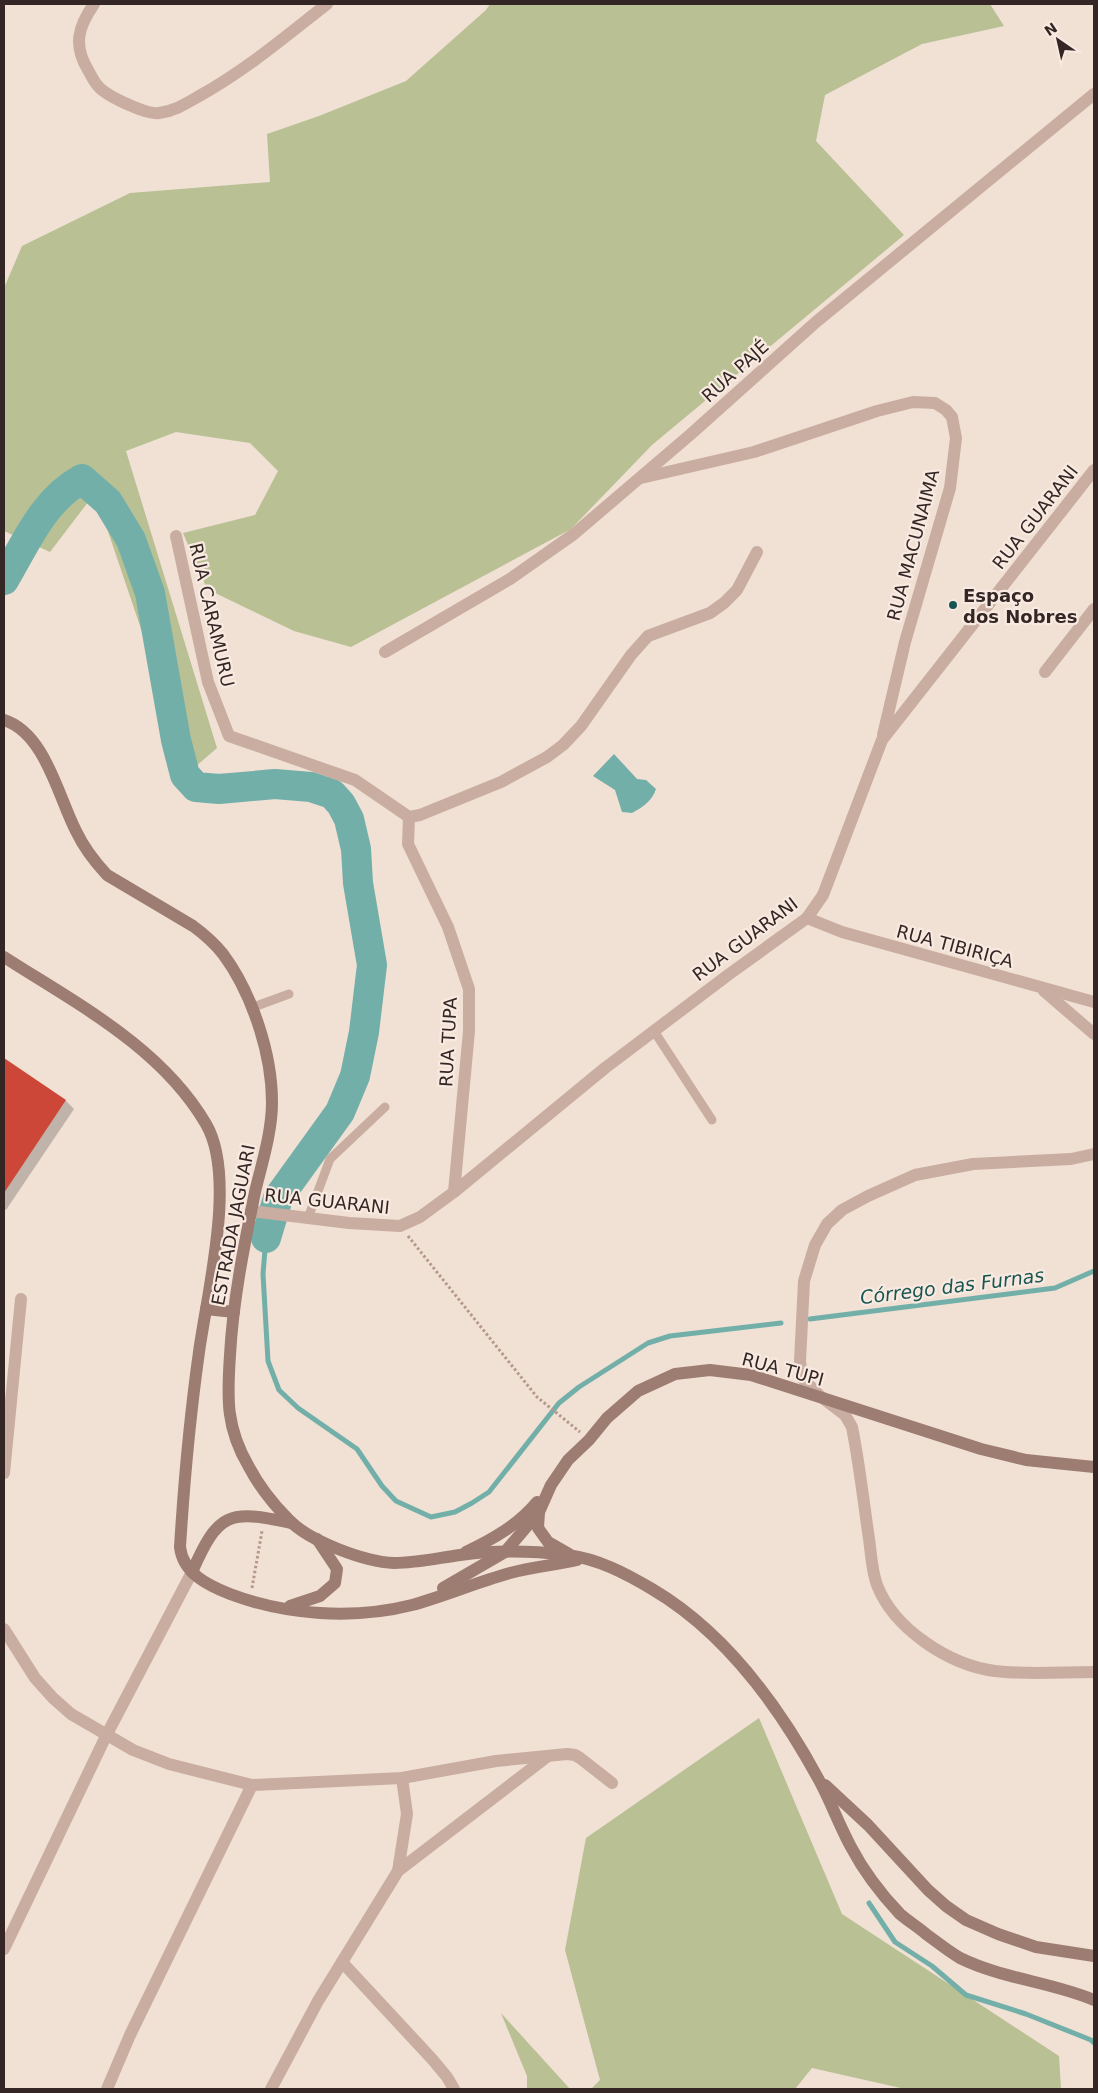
<svg xmlns="http://www.w3.org/2000/svg" width="1098" height="2093" viewBox="0 0 1098 2093" font-family="'DejaVu Sans',sans-serif">
  <style>
    .green { fill: #b8c094 }
    .water { fill: #73afa9 }
    .shadow { fill: #0003 }
    .lines { fill: none; stroke-linecap: round; stroke-linejoin: round }
    .stream { stroke: #73afa9; stroke-width: 5 }
    .river { stroke: #73afa9; stroke-width: 30 }
    .building { fill: #cc4738 }
    .path { stroke: #b5978b; stroke-width: 3; stroke-dasharray: 2.5 2.5; stroke-linecap: butt }
    .lane { stroke: #c9ada1; stroke-width: 9 }
    .street { stroke: #c9ada1; stroke-width: 12 }
    .secondary { stroke: #9d7c72; stroke-width: 12 }
    .poi-dot { fill: #185651; stroke: #f9eae1; stroke-width: 2 }
    .labels { text-anchor: middle; dominant-baseline: central; stroke-width: 4.5; stroke-linejoin: round; paint-order: stroke }
    .street-label { font-size: 18px; fill: #332624; stroke: #f9eae1 }
    .poi-label { font-size: 18px; font-weight: bold; fill: #332624; stroke: #f9eae1; text-anchor: start }
    .water-label { font-size: 19px; font-style: italic; fill: #185651; stroke: #f9eae1 }
  </style>
  <rect width="100%" height="100%" fill="#f1e0d4"/>
  <g class="green">
    <path d="M490,4H990L1004,26L922,44L825,95L816,141L904,235L652,445L571,529L351,647L294,631L207,589L183,533L255,515L278,471L250,443L176,432L126,451L217,748L195,767L182,750L95,493L50,552L4,531V288L22,246L130,193L270,182L267,134L319,116L406,81L486,10Z"/>
    <path d="M759,1718L842,1914L1059,2056L1061,2089H905L812,2068L795,2089H591L600,2080L565,1950L586,1838Z"/>
    <path d="M501,2013L570,2089H527V2076Z"/>
  </g>
  <path class="water" d="M614,754L637,779L646,780L656,789C652,801 643,807 632,813L622,812L615,790L593,776Z"/>
  <path class="shadow" d="M4,1060L66,1101L74,1109L6,1210L4,1209Z"/>
  <g class="lines">
    <g class="stream">
      <path d="M266,1238L263,1274L268,1361L279,1390L298,1408L357,1449L382,1486L396,1501L431,1517L455,1512L472,1503L489,1492L559,1403L579,1387L648,1343L670,1336L781,1323"/>
      <path d="M810,1319L1055,1288L1094,1271"/>
      <path d="M869,1903L895,1942L932,1966L966,1995L1026,2014L1091,2040L1094,2043"/>
    </g>
    <path class="river" d="M4,580C26,543 43,500 82,479L108,502L131,540L150,593L176,740L185,775L196,787L219,789L275,784L311,787L332,794L341,804L349,819L356,849L358,883L372,965L364,1032L355,1076L340,1112L278,1198L266,1238"/>
  </g>
  <path class="building" d="M4,1058L66,1100L4,1193Z"/>
  <g class="lines">
    <g class="path">
      <path d="M408,1236L537,1397L580,1432"/>
      <path d="M252,1588L262,1531"/>
    </g>
    <g class="lane">
      <path d="M251,1008L289,994"/>
      <path d="M654,1031L712,1120"/>
      <path d="M308,1218L330,1159L385,1107"/>
    </g>
    <g class="street">
      <path d="M94,4C78,27 73,45 88,70C91,75 94,82 98,86C106,96 147,115 159,113C175,111 187,103 201,95C246,70 286,36 327,4"/>
      <path d="M641,478L754,452L877,411L913,402L935,403L946,410L952,417L956,438L950,488L905,642L883,735"/>
      <path d="M176,536L208,682L229,736L355,780L409,817L420,815L501,782L547,757L563,745L581,726L631,655L648,636L710,613L724,603L737,590L757,552"/>
      <path d="M385,652L510,579L574,534L691,434L816,322L1094,94"/>
      <path d="M1045,672L1094,609"/>
      <path d="M409,817L408,844L448,927L469,989V1031L454,1192"/>
      <path d="M807,918L842,932L1094,1002"/>
      <path d="M1044,991L1094,1034"/>
      <path d="M1094,1154L1071,1159L973,1164L915,1175L868,1196L842,1210L827,1224L815,1245L804,1281L800,1361L802,1378L820,1396L845,1415L852,1427C859,1462 863,1497 868,1532C871,1549 871,1569 877,1585C894,1629 949,1665 995,1671C1028,1675 1062,1672 1094,1672"/>
      <path d="M251,1211L349,1223L400,1226L420,1217L454,1192L605,1068L728,975L807,918L823,895L882,740L1094,470"/>
      <path d="M4,1473L21,1299"/>
      <path d="M4,1629L35,1678L53,1698L71,1714L133,1750L169,1764L252,1785L402,1778L496,1761L567,1754L575,1755L580,1758L612,1783"/>
      <path d="M398,1871L407,1814L402,1778"/>
      <path d="M4,1949L106,1736L192,1572"/>
      <path d="M342,1962L432,2059L447,2077L454,2089"/>
      <path d="M107,2089L130,2035L252,1785"/>
      <path d="M271,2089L318,2001L398,1871L548,1756"/>
    </g>
    <g class="secondary">
      <path d="M4,720C45,733 58,796 76,831C84,848 94,861 107,875L193,926C204,934 215,944 223,954C252,993 272,1054 272,1102C272,1132 262,1163 255,1192C244,1246 233,1300 230,1355C227,1399 226,1428 249,1467C259,1486 274,1505 289,1520C309,1541 365,1562 394,1563C417,1563 438,1558 460,1555C495,1550 533,1551 568,1555C598,1559 625,1573 652,1589C725,1632 779,1706 819,1780C831,1802 839,1825 851,1847C863,1870 882,1895 900,1914C908,1921 918,1927 926,1934C937,1942 948,1951 960,1958C1003,1979 1051,1982 1094,2000"/>
      <path d="M4,957C77,1004 161,1047 206,1124C237,1177 207,1293 199,1352C190,1416 184,1482 180,1547C183,1573 207,1585 230,1594C286,1615 353,1620 412,1605C445,1596 477,1582 510,1573C532,1567 555,1565 577,1560"/>
      <path d="M206,1309L234,1312"/>
      <path d="M539,1512L538,1528L548,1542L569,1554"/>
      <path d="M466,1552C493,1539 518,1525 537,1502"/>
      <path d="M192,1572C218,1513 228,1509 291,1523"/>
      <path d="M443,1588L505,1552L539,1512L551,1485L568,1460L589,1440L607,1418L638,1391L675,1374L710,1370L751,1375L981,1449L1026,1460L1094,1467"/>
      <path d="M290,1606L320,1596L335,1583L337,1569L317,1539"/>
      <path d="M825,1785L868,1825L928,1890L946,1906L966,1920L998,1934L1036,1947L1094,1956"/>
    </g>
  </g>
  <circle class="poi-dot" cx="953" cy="605" r="5"/>
  <g class="labels">
    <g class="street-label">
      <text transform="translate(735 371) rotate(-42)">RUA PAJÉ</text>
      <text transform="translate(1035 517) rotate(-52)">RUA GUARANI</text>
      <text transform="translate(913 545) rotate(-75)">RUA MACUNAIMA</text>
      <text transform="translate(212 615) rotate(77)">RUA CARAMURU</text>
      <text transform="translate(745 939) rotate(-37)">RUA GUARANI</text>
      <text transform="translate(955 946) rotate(15)">RUA TIBIRIÇA</text>
      <text transform="translate(448 1042) rotate(-87)">RUA TUPA</text>
      <text transform="translate(327 1201) rotate(6)">RUA GUARANI</text>
      <text transform="translate(233 1225) rotate(-79)">ESTRADA JAGUARI</text>
      <text transform="translate(783 1369) rotate(15)">RUA TUPI</text>
    </g>
    <g class="poi-label">
      <text x="963" y="595">Espaço<tspan x="963" dy="21">dos Nobres</tspan></text>
    </g>
    <g class="water-label">
      <text transform="translate(952 1286) rotate(-7)">Córrego das Furnas</text>
    </g>
  </g>
  <rect width="1098" height="2093" fill="none" stroke="#332624" stroke-width="10"/>
  <g transform="translate(1058 40) rotate(326)" stroke="#f9eae1" stroke-width="4" paint-order="stroke">
  <path d="M0-4L9 19L0 12L-9 19Z" fill="#332624"/>
  <text y="-8" font-size="14" font-weight="bold" text-anchor="middle" fill="#332624">N</text>
  </g>
</svg>
